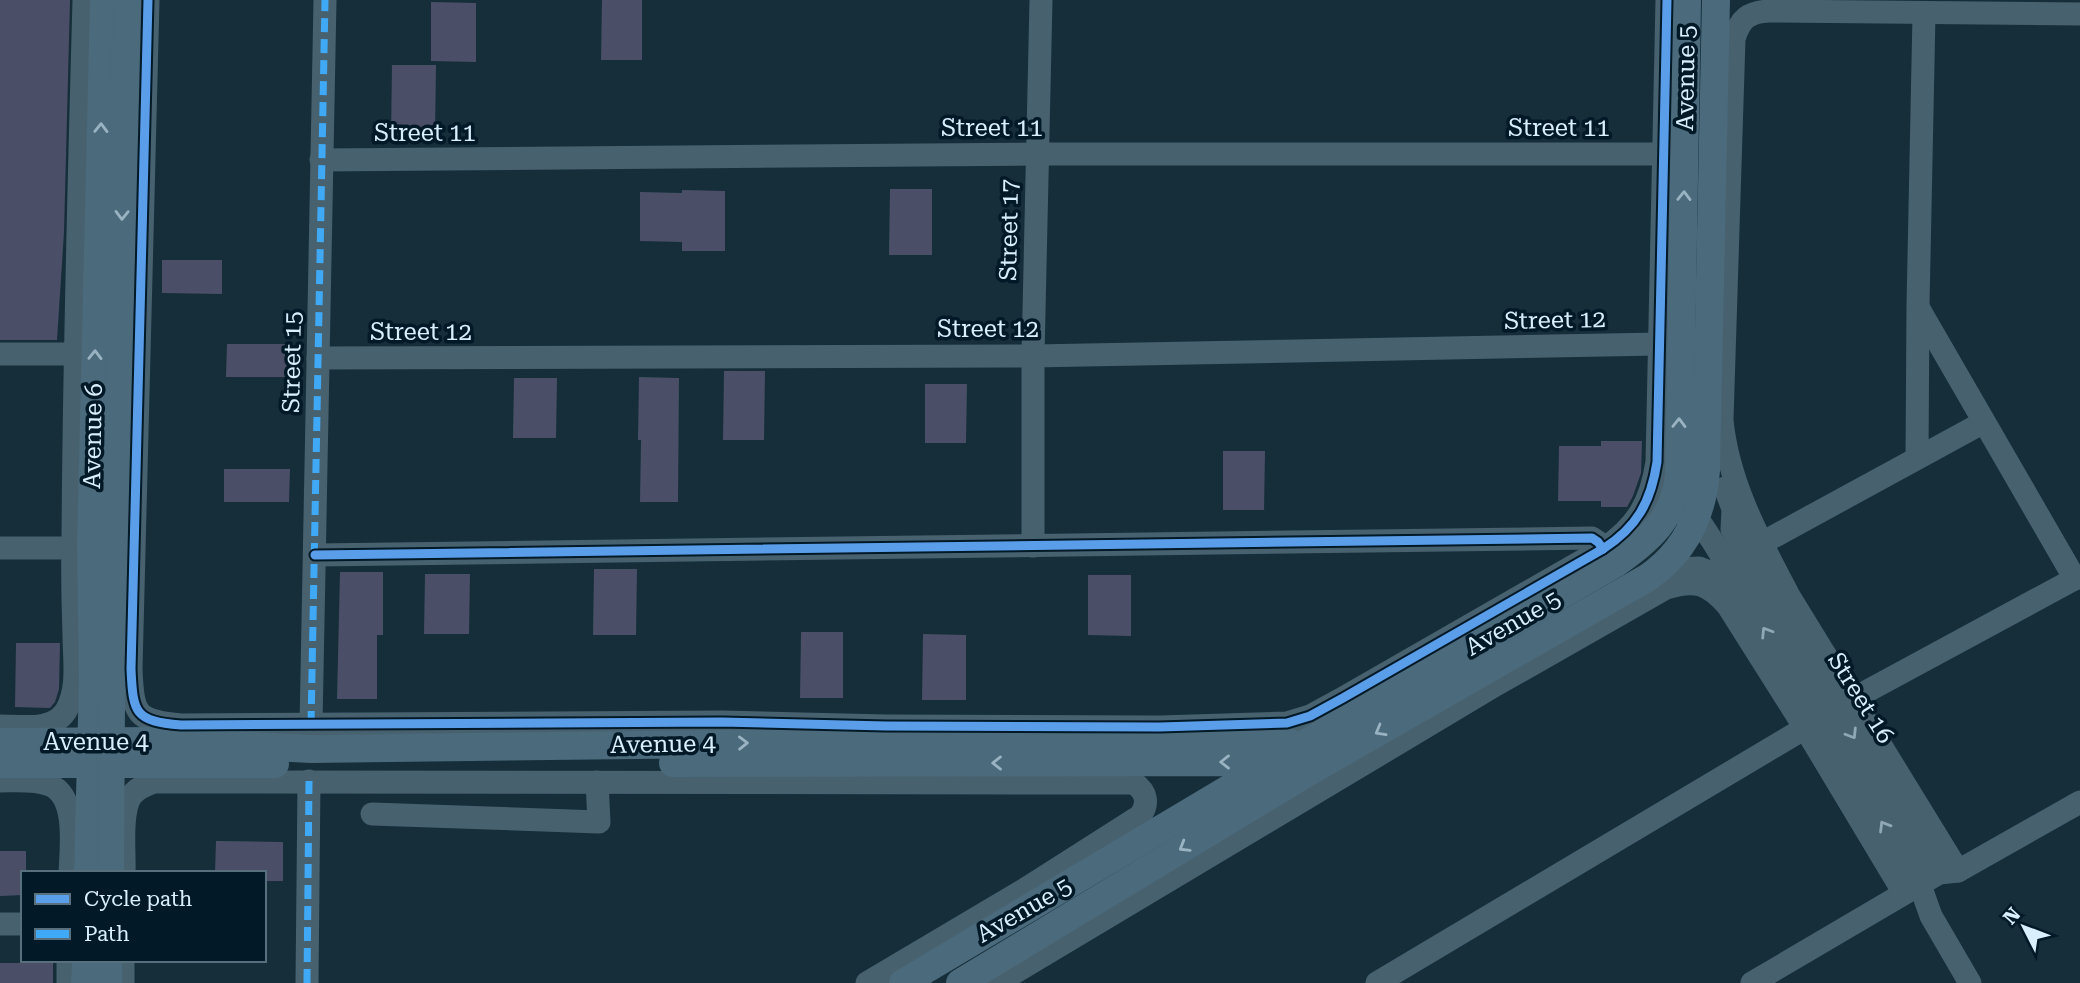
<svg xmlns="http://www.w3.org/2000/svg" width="2080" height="983" viewBox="0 0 2080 983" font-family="'Roboto Serif',serif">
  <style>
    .building { fill: #4a4f67 }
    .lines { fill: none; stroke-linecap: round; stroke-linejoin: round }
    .minor { stroke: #48616f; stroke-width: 23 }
    .major { stroke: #4b6a7b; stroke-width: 28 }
    .quiet { stroke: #3fa9f5; stroke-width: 7; stroke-dasharray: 14 7; stroke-linecap: butt }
    .cycleway-casing { stroke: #021927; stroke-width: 13 }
    .cycleway { stroke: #5a9eea; stroke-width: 9 }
    .oneway { stroke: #99b3c2 }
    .oneway2 { stroke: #90a8b6 }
    .labels { text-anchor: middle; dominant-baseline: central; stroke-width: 7; stroke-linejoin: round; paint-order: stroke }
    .street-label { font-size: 24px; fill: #d9effd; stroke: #021927 }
  </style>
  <rect width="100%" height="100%" fill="#152e3a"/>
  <g class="building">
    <path d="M0,0H70L64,232L57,340H0Z"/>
    <path d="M602,0H642V60H601Z"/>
    <path d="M431,2L476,3V62L431,61Z"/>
    <path d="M392,65H436L435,136H391Z"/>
    <path d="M890,189H932V255H889Z"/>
    <path d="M682,190L725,191V251H682V242L640,241V192L682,193Z"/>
    <path d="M162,260H222V294L162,293Z"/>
    <path d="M227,344H287V377H226Z"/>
    <path d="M724,371H765L764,440H723Z"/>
    <path d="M639,377L679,378L678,502H640L641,440H638Z"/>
    <path d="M514,378H557L556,438H513Z"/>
    <path d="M925,384H967L966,443H925Z"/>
    <path d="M1601,441H1642L1641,473L1633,496L1627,507H1601V501H1558L1559,446H1601Z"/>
    <path d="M1223,451H1265L1264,510H1223Z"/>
    <path d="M224,469H290L289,502H224Z"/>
    <path d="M594,569H637L636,635H593Z"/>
    <path d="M340,572H383V635H377V699H337Z"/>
    <path d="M425,574H470L469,634H424Z"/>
    <path d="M1088,575H1131V636L1088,635Z"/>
    <path d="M801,632H843V698H800Z"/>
    <path d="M923,634L966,635V700H922Z"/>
    <path d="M16,643H60L59,689L55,702L50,708L15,707Z"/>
    <path d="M216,841L283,842V881H264V873H215Z"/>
    <path d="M0,851H26V873H23V895L0,896Z"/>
    <path d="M20,960H53V983H0V963H20Z"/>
  </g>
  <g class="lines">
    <g class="minor">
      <path d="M148,0L131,669C133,714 135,721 181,725L722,722L886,726L1160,727L1287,723L1310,716L1343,698L1603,549"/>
      <path d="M321,160L1037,154H1664"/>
      <path d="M1919,309L2075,579"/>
      <path d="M0,354H74"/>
      <path d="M318,358L1033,356L1659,344"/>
      <path d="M1917,457L1918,306L1924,14"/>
      <path d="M1725,488L1733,509L1732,529L1788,632L1939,873"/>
      <path d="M1680,513L1702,525L1715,545L1920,885L1931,916L1970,983"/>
      <path d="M1762,543L1984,422"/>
      <path d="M1033,546V356L1041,0"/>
      <path d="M0,548H73"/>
      <path d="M315,555L1592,538L1598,542L1603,549C1637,527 1651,502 1657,462L1667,0"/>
      <path d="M1661,570L1699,568L1735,582"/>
      <path d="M311,725L325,0"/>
      <path d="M0,726C23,726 55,732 67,709C79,687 74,659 74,635C73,604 72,572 73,540C74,360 79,180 84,0"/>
      <path d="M0,781C16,781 35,779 50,785C78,797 71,848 70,873"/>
      <path d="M372,814L599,822L597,782"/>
      <path d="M1958,871L1789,596C1760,541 1728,483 1722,420L1734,39C1740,19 1748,12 1769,11L2080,14"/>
      <path d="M124,873C125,853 120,813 131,796C137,788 145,785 154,782L1134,783C1147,792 1149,804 1140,816L1027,888L867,983"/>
      <path d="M0,924H23"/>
      <path d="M68,983V960"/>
      <path d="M123,983V960"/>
      <path d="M307,983L309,781"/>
      <path d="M997,983L1494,686L1666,588C1695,579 1708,583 1728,606L1805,728L1904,893"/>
      <path d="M1377,983L1805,728L1836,708L2080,576"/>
      <path d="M1752,983L1939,873L1958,871L2080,802"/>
    </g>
    <g class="major">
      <path d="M0,742L157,741L311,749L803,743L1276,740L1291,743L1303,757"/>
      <path d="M673,763L1248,762L1261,764L1270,776"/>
      <path d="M0,764H275"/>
      <path d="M88,873L93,680L91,545L104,0"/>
      <path d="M110,873L111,701L127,0"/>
      <path d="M85,983L86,960"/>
      <path d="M108,983V960"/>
      <path d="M903,983L1297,748L1615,564C1649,539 1674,520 1679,475L1687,0"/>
      <path d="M960,983L1312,770L1647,578C1685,552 1703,514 1706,470L1716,0"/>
    </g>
    <g class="quiet">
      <path d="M311,725L325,0"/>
      <path d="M307,983L309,781"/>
    </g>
    <g class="cycleway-casing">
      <g id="cycleway">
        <path d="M148,0L131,669C133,714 135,721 181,725L722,722L886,726L1160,727L1287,723L1310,716L1343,698L1603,549"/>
        <path d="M315,555L1592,538L1598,542L1603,549C1637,527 1651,502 1657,462L1667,0"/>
      </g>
    </g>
    <use href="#cycleway" class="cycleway"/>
  </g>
  <defs><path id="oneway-chevron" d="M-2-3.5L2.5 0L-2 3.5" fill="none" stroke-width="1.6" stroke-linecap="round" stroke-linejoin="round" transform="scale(1.75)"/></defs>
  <g class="oneway">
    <use href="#oneway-chevron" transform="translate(101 128) rotate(-89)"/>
    <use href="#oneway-chevron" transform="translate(1684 196) rotate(-89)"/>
    <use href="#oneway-chevron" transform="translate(122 215) rotate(91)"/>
    <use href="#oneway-chevron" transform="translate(95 355) rotate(-89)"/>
    <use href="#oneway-chevron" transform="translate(1679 423) rotate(-89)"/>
    <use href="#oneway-chevron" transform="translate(1380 731) rotate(150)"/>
    <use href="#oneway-chevron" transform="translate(743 743) rotate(-1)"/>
    <use href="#oneway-chevron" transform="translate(1225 762) rotate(180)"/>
    <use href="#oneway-chevron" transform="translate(997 763) rotate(180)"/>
    <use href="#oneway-chevron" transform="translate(1184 847) rotate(149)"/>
  </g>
  <g class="oneway2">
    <use href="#oneway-chevron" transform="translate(1766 632) rotate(-122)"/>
    <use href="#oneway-chevron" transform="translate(1852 734) rotate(58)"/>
    <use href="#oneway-chevron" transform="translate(1884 826) rotate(-121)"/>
  </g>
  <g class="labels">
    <g class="street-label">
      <text transform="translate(1686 78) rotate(-89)">Avenue 5</text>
      <text x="992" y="128">Street 11</text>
      <text x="1559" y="128">Street 11</text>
      <text x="425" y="133">Street 11</text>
      <text transform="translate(1009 230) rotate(-89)">Street 17</text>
      <text transform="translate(1555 320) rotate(-1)">Street 12</text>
      <text x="988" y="329">Street 12</text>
      <text x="421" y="332">Street 12</text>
      <text transform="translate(292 362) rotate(-89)">Street 15</text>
      <text transform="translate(93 436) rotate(-89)">Avenue 6</text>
      <text transform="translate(1513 623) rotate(-30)">Avenue 5</text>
      <text transform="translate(1861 698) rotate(58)">Street 16</text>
      <text x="96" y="742">Avenue 4</text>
      <text transform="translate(663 744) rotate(-1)">Avenue 4</text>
      <text transform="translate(1024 910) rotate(-30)">Avenue 5</text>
    </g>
  </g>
  <rect x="21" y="871" width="245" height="91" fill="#021927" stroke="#586f7d" stroke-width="2"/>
  <rect x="35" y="894" width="35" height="10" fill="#5a9eea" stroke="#586f7d" stroke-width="2"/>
  <text x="84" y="906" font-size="21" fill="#d9effd">Cycle path</text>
  <rect x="35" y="929" width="35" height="10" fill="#3fa9f5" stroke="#586f7d" stroke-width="2"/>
  <text x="84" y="941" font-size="21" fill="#d9effd">Path</text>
  <g transform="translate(2024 927) rotate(312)" stroke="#021927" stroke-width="5" paint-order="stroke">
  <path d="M0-5L12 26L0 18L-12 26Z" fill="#d9effd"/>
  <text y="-10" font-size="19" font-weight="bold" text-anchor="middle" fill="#d9effd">N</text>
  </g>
</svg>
